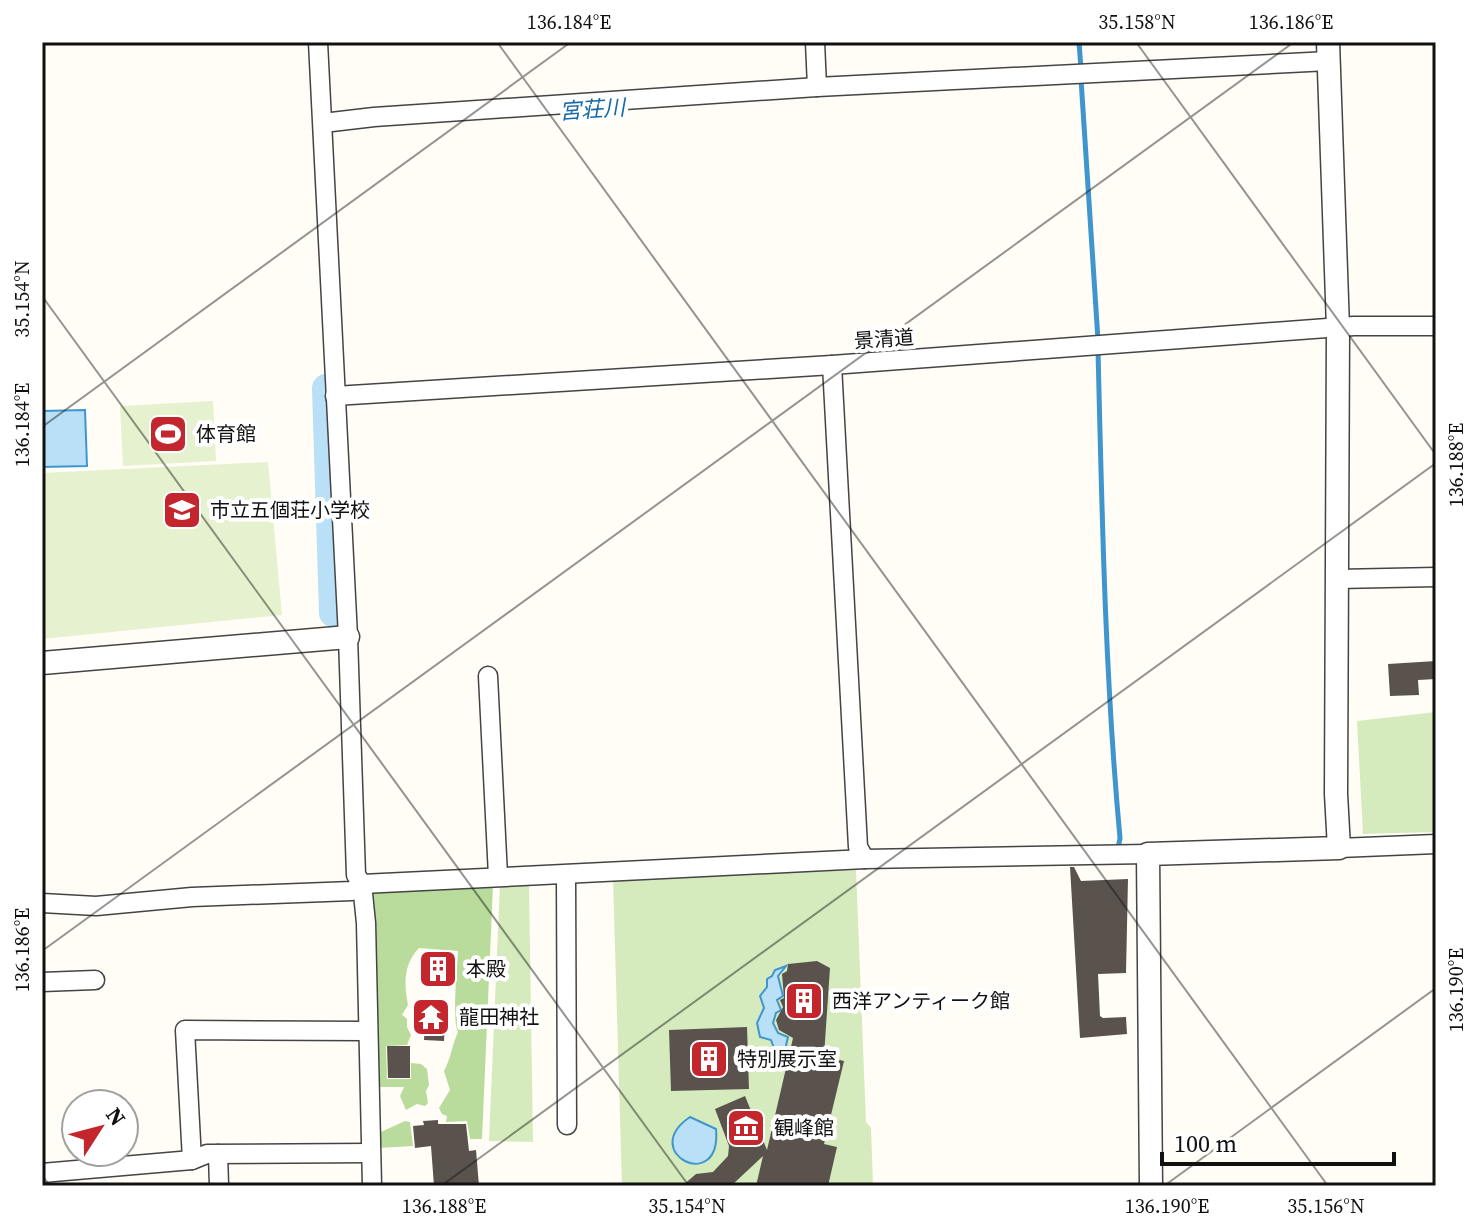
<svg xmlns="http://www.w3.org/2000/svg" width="1478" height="1228" viewBox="0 0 1478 1228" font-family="'Source Serif 4','Noto Sans JP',serif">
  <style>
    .green { fill: #d5ebbd }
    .forest { fill: #b9dc9c }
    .pitch { fill: #e6f2cf }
    .water { fill: #b9e0f7; stroke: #3f96cf; stroke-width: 2 }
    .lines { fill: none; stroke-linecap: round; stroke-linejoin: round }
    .stream { stroke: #3f96cf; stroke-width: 5 }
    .river { stroke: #b9e0f7; stroke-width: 28 }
    .building { fill: #5a524d }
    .minor-casing { stroke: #444; stroke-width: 21 }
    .tertiary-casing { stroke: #444; stroke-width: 25 }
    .minor { stroke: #fff; stroke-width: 18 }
    .tertiary { stroke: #fff; stroke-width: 22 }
    .ticks { fill: none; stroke: #111; stroke-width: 2; stroke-opacity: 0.45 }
    .labels { text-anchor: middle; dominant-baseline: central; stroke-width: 8; stroke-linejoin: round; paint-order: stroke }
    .street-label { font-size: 20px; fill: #111; stroke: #fff }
    .poi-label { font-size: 20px; fill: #111; stroke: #fff; text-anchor: start }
    .water-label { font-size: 22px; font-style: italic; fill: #1768a6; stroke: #fff }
    .neatline { fill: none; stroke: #111; stroke-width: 3 }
    .ticks-label { font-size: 20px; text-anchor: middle; fill: #111 }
  </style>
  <rect width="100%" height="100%" fill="#fffdf5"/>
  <g class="green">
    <path d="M1436,712V832L1363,834L1357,721Z"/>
    <path d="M856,870L866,1122L871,1128L873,1186H622L613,879Z"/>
    <path d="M500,884H529L533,1142L489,1141Z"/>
  </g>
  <g class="forest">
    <path d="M493,885L482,1139H470L467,1121L446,1122L447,1116L442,1114L439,1108L450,1090L444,1071C451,1058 452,1045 458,1032C452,1021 457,969 458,951L419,948C403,965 404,984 408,1005L402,1015L407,1019V1027L411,1035L407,1045L386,1046L387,1079H411V1063L421,1064L427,1069L429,1085L426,1091L428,1103L425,1106L417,1104L406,1110L400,1096L404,1087H376L372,892Z"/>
    <path d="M405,1121L410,1122L413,1146L378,1148L381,1132Z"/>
  </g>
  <g class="pitch">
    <path d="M213,401L216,461L123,466L120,406Z"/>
    <path d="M268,462L282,615L42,639V473Z"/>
  </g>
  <g class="water">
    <path d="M85,410L87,466L42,467V411Z"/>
    <path d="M786,966L778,976L783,996L777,1000L781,1010L776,1013L773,1023L778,1033L788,1037L785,1050L774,1048L771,1040L760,1037L757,1023L764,1008L760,996L767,987V979L772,976L775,970Z"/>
    <path d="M690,1117L716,1129C722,1195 637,1153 690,1117Z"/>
  </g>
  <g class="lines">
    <g class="stream">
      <path d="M1079,42L1081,69"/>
      <path d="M1081,79L1098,340"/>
      <path d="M1098,350C1102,513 1105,676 1120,838L1118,848"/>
    </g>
    <path class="river" d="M326,388L333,613"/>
  </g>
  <g class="building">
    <path d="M1436,661V679L1418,680L1419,695L1390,696L1388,664Z"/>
    <path d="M1070,867H1074L1081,881L1128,879L1126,973L1098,974L1100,1016L1103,1018L1126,1017L1127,1034L1080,1038Z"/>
    <path d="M430,957L447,958L445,980L429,979Z"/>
    <path d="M817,961L830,968L824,1056L844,1061L824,1144L837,1147L828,1186H756L763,1156L731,1186H682L696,1174L713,1172L728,1156L729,1146L715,1109L745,1096L767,1150L793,1038L779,1030L776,1020L783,1007L780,1000L784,998L782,974L787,971L788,964Z"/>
    <path d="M425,1019L445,1020L444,1041L424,1040Z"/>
    <path d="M747,1027L749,1089L671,1091L669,1030Z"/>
    <path d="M387,1046H410V1078H388Z"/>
    <path d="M438,1120V1124H466L469,1151L476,1150L479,1186H434L431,1146L415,1148L413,1126L424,1125L423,1121Z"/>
  </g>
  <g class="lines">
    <g class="minor-casing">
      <g id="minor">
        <path d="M318,42L348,637L356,875L362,884L366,923L372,1186"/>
        <path d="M815,42L817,87"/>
        <path d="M323,123L374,117L817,87L1329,61"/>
        <path d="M832,365L858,847L865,859"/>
        <path d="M335,396L832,365L1354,326H1436"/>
        <path d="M1338,579L1436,577"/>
        <path d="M488,676L498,876"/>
        <path d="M1339,848L1436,844"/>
        <path d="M566,875L567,1125"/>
        <path d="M42,903L96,906L192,897L352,891L362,884L865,859L1148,854"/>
        <path d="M42,982L95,980"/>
        <path d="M218,1154L219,1186"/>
        <path d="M192,1160L185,1030L367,1031"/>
        <path d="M42,1173L192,1160L207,1154L370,1153"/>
      </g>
    </g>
    <g class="tertiary-casing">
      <g id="tertiary">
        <path d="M42,663L348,637"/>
        <path d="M1151,1186L1148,854L1339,848L1336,794L1338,328L1328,42"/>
      </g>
    </g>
    <use href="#minor" class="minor"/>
    <use href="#tertiary" class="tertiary"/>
  </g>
  <path class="ticks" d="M497,42L1328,1186M1136,42L1436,455M42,296L689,1186M42,427L571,42M42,951L1294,42M42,1175L50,1186M441,1186L1436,463M1164,1186L1436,988"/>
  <defs>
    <g id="stadium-square" transform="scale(2)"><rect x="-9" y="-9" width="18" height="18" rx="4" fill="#c4262e" stroke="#fff"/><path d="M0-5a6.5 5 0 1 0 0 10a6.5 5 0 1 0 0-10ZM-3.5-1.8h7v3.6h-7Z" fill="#fff"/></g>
    <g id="school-square" transform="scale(2)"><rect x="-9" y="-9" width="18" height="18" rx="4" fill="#c4262e" stroke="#fff"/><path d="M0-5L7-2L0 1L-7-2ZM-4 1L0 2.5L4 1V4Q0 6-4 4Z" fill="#fff"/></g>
    <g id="building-square" transform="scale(2)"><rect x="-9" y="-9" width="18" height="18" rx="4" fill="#c4262e" stroke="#fff"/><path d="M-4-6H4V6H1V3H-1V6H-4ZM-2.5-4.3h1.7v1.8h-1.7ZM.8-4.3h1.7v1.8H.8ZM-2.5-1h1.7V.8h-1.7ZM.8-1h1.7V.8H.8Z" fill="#fff"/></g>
    <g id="temple-square" transform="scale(2)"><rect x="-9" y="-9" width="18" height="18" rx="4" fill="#c4262e" stroke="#fff"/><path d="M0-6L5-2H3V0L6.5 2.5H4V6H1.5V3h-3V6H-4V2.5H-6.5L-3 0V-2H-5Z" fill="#fff"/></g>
    <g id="museum-square" transform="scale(2)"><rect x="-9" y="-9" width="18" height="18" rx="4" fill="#c4262e" stroke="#fff"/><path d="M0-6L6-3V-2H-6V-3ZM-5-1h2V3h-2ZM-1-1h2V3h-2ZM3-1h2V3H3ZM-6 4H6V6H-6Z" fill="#fff"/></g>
  </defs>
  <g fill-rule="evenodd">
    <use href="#stadium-square" x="168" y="434"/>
    <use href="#school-square" x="182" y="510"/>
    <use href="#building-square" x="438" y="969"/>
    <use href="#building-square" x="804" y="1001"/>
    <use href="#temple-square" x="431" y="1017"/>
    <use href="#building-square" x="709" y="1059"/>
    <use href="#museum-square" x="746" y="1128"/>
  </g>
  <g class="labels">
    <g class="street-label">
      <text transform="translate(884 339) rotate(-4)">景清道</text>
    </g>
    <g class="poi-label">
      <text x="196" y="434">体育館</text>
      <text x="210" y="510">市立五個荘小学校</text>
      <text x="466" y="969">本殿</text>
      <text x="832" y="1001">西洋アンティーク館</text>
      <text x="459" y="1017">龍田神社</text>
      <text x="737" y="1059">特別展示室</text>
      <text x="774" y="1128">観峰館</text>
    </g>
    <g class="water-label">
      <text transform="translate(592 109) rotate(-4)">宮荘川</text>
    </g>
  </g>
  <rect width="1478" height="1228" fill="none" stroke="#ffffff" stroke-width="88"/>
  <g transform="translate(100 1128) rotate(54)"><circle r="38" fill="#ffffff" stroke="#a0a0a0" stroke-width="2"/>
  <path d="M0-6L14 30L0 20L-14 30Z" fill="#c4262e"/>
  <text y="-12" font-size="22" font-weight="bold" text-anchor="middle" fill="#111111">N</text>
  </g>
  <path d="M1162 1152v12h232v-12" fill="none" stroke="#111111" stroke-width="4"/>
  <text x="1174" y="1152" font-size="24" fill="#111111" stroke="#ffffff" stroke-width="6" paint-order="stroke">100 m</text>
  <rect x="44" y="44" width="1390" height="1140" class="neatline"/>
  <g class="ticks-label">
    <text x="569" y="29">136.184°E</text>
    <text x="1137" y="29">35.158°N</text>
    <text x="1291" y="29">136.186°E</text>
    <text transform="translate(22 299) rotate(-90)" y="7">35.154°N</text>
    <text transform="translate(22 425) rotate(-90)" y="7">136.184°E</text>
    <text transform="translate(1456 465) rotate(-90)" y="7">136.188°E</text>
    <text transform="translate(22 950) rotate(-90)" y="7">136.186°E</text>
    <text transform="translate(1456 990) rotate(-90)" y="7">136.190°E</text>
    <text x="444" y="1213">136.188°E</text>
    <text x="687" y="1213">35.154°N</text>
    <text x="1167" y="1213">136.190°E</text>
    <text x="1326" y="1213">35.156°N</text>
  </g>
</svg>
